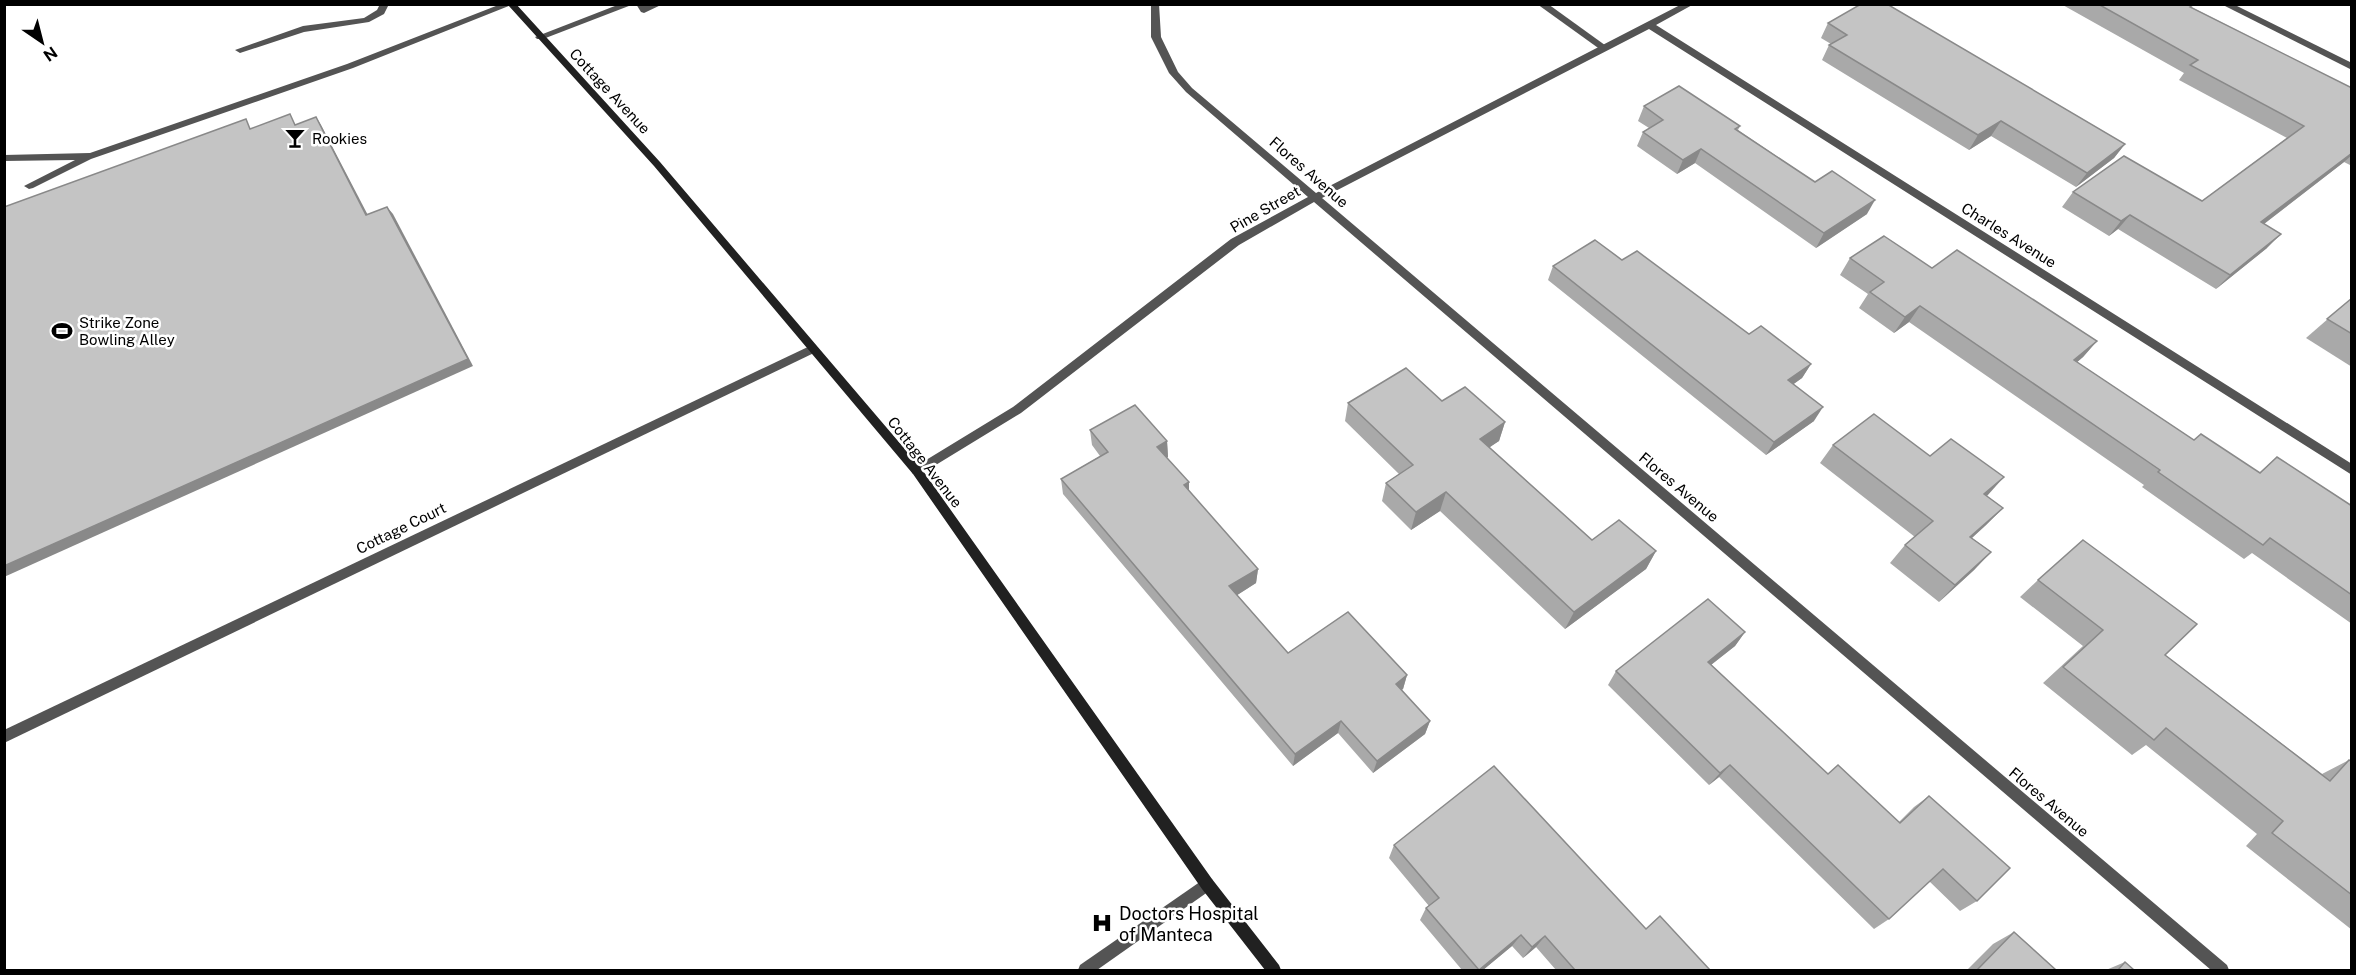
<svg xmlns="http://www.w3.org/2000/svg" width="2356" height="975" viewBox="0 0 2356 975" font-family="'Public Sans',sans-serif">
  <style>
    .lines { fill: none; stroke-linecap: round; stroke-linejoin: round }
    .lane { fill: #545454; fill-rule: evenodd }
    .street { fill: #545454; fill-rule: evenodd }
    .secondary { fill: #212121; fill-rule: evenodd }
    .wall { fill: #a9a9a9 }
    .shaded-wall { fill: #898989 }
    .building { fill: #c4c4c4; stroke: #898989; stroke-width: 1.5 }
    .labels { text-anchor: middle; dominant-baseline: central; stroke-width: 5; stroke-linejoin: round; paint-order: stroke }
    .street-label { font-size: 15px; fill: #000; stroke: #fff }
    .poi-label { font-size: 15px; fill: #000; stroke: #fff; text-anchor: start }
    .near-poi-label { font-size: 18px; fill: #000; stroke: #fff; text-anchor: start }
  </style>
  <rect width="100%" height="100%" fill="#fff"/>
  <g class="lines">
    <g class="lane">
      <path d="M380,4H389L384,14L369,22L304,32L243,52L240,53L235,50L303,26L364,18L377,10Z"/>
      <path d="M501,4H514L353,68L91,159L33,188L29,189L24,186L75,160L4,161V155L90,153L347,64Z"/>
      <path d="M620,4H634L543,39H537L535,37Z"/>
      <path d="M636,4L646,6L663,4L644,13L641,12Z"/>
      <path d="M1537,4H1548L1609,48L1607,50H1601Z"/>
      <path d="M1207,877L1212,879L1214,884L1212,889L1097,970H1078L1080,965Z"/>
    </g>
    <g class="street">
      <path d="M1151,4H1159L1161,37L1178,72L1192,88L1316,193L1682,4H1694L1656,25L2352,464V475L1649,29L1322,198L2227,965L2229,970H2211L1314,202L1239,245L1021,413L921,474H913L911,471L913,468L1013,407L1231,239L1308,197L1186,92L1169,73L1151,37Z"/>
      <path d="M2221,4H2233L2352,63V70Z"/>
      <path d="M812,345L818,349L816,352L4,743V730Z"/>
    </g>
    <path class="secondary" d="M507,4H516L660,162L921,468L1212,879L1279,965L1281,970H1265L1202,889L913,474L654,166Z"/>
  </g>
  <g class="wall">
    <path d="M2061,4H2192L2191,7L2352,88V166L2344,162L2264,224L2267,248L2216,289L2118,229L2109,236L2062,207L2073,192L2202,201L2287,138L2179,80L2184,73Z"/>
    <path d="M1828,23L2125,144L2114,158L2076,187L1991,136L1969,150L1822,60L1829,45L1831,44L1821,38Z"/>
    <path d="M1644,106L1740,126L1738,130L1815,182L1867,214L1816,248L1695,163L1677,174L1637,146L1643,132L1649,128L1638,121Z"/>
    <path d="M1850,258L1932,268L2097,341L2083,357L2077,362L2194,440L2259,473L2277,457L2352,506V624L2252,553L2244,559L2142,487L2144,485L1909,322L1894,333L1859,308L1868,294L1840,275Z"/>
    <path d="M1622,260L1749,334L1811,364L1802,378L1793,384L1814,421L1766,455L1548,280L1553,266Z"/>
    <path d="M2352,298V367L2306,338Z"/>
    <path d="M1348,403L1505,422L1499,441L1489,447L1592,540L1656,551L1646,569L1565,629L1440,511L1411,530L1382,501L1386,483L1399,474L1345,421Z"/>
    <path d="M1090,430L1167,441L1168,457H1167L1189,491L1258,569L1256,583L1237,595L1288,653L1407,675L1403,689L1401,690L1430,721L1425,734L1373,773L1338,733L1293,766L1063,494L1061,479L1100,456L1092,445Z"/>
    <path d="M1833,445L1930,456L2003,508L1986,525L1972,538L1991,552L1974,570L1939,602L1890,563L1905,545L1915,537L1820,463Z"/>
    <path d="M2038,580L2165,655L2322,774L2349,760L2352,762V930L2246,846L2257,834L2146,745L2132,755L2043,683L2083,646L2020,597Z"/>
    <path d="M1745,632L1735,646L1711,665L1828,774L1899,822L1914,807L1929,796L1977,901L1960,911L1929,881L1889,919L1874,929L1719,777L1709,785L1608,685L1616,671Z"/>
    <path d="M1394,845L1646,929L1710,970H1556L1536,947L1523,958L1512,946L1483,970H1462L1420,920L1426,908L1429,906L1389,858Z"/>
    <path d="M2014,932L2056,970H1967L1993,944Z"/>
    <path d="M2125,962L2134,970H2106Z"/>
  </g>
  <g class="shaded-wall">
    <path d="M316,117L321,125L372,223L366,215Z"/>
    <path d="M2001,121L1991,136L1969,150L1978,135Z"/>
    <path d="M2125,144L2114,158L2076,187L2087,173Z"/>
    <path d="M1701,149L1695,163L1677,174L1683,160Z"/>
    <path d="M2352,153V155L2344,162L2247,237L2261,222Z"/>
    <path d="M1875,200L1867,214L1816,248L1824,233Z"/>
    <path d="M387,207L393,214L473,366L4,577V566Z"/>
    <path d="M2130,215L2118,229L2109,236L2121,221Z"/>
    <path d="M2281,234L2267,248L2216,289L2230,275Z"/>
    <path d="M1920,306L1909,322L1894,333L1905,317Z"/>
    <path d="M2097,341L2083,357L2061,376L2074,360Z"/>
    <path d="M1811,364L1802,378L1780,394L1788,380Z"/>
    <path d="M1823,407L1814,421L1766,455L1774,442Z"/>
    <path d="M1505,422L1499,441L1474,458L1480,439Z"/>
    <path d="M1167,441L1168,457L1158,462L1157,447Z"/>
    <path d="M2004,477L1987,496L1967,512L1984,494Z"/>
    <path d="M1189,482V498L1184,485Z"/>
    <path d="M1446,492L1440,511L1411,530L1416,512Z"/>
    <path d="M2003,508L1986,525L1954,554L1970,537Z"/>
    <path d="M1656,551L1646,569L1565,629L1574,612Z"/>
    <path d="M1991,552L1974,570L1939,602L1955,585Z"/>
    <path d="M1258,569L1256,583L1228,601L1229,586Z"/>
    <path d="M1745,632L1735,646L1698,675L1708,662Z"/>
    <path d="M1407,675L1403,689L1391,697L1396,684Z"/>
    <path d="M1341,721L1338,733L1293,766L1295,754Z"/>
    <path d="M1430,721L1425,734L1373,773L1377,761Z"/>
    <path d="M1730,765L1719,777L1709,785L1720,773Z"/>
    <path d="M1521,935L1512,946L1483,970H1478Z"/>
    <path d="M1545,936L1536,947L1523,958L1532,947Z"/>
  </g>
  <g class="building">
    <path d="M1861,4H1887L2125,144L2087,173L2001,121L1978,135L1829,45L1847,35L1828,23Z"/>
    <path d="M2098,4H2192L2193,5L2190,7L2352,88V153L2261,222L2281,234L2230,275L2130,215L2121,221L2073,192L2124,156L2202,201L2304,126L2190,65L2198,60Z"/>
    <path d="M1679,86L1740,126L1735,129L1815,182L1832,171L1875,200L1824,233L1701,149L1683,160L1643,132L1663,120L1644,106Z"/>
    <path d="M290,114L295,125L316,117L366,215L387,207L468,359L4,566V207L246,119L250,129Z"/>
    <path d="M1884,236L1932,268L1957,250L2097,341L2074,360L2194,440L2201,434L2260,473L2277,457L2352,506V595L2270,538L2263,545L2158,472L2160,470L1920,306L1905,317L1870,292L1884,282L1850,258Z"/>
    <path d="M1595,240L1622,260L1637,251L1749,334L1761,326L1811,364L1788,380L1823,407L1774,442L1553,266Z"/>
    <path d="M2352,298V334L2327,319Z"/>
    <path d="M1406,368L1442,401L1465,387L1505,422L1480,439L1592,540L1619,520L1656,551L1574,612L1446,492L1416,512L1386,483L1413,465L1348,403Z"/>
    <path d="M1135,405L1167,441L1157,447L1189,482L1184,485L1258,569L1229,586L1288,653L1348,612L1407,675L1396,684L1430,721L1377,761L1341,721L1295,754L1061,479L1108,452L1090,430Z"/>
    <path d="M1874,414L1930,456L1951,439L2004,477L1984,494L2003,508L1970,537L1991,552L1955,585L1905,545L1933,521L1833,445Z"/>
    <path d="M2083,540L2197,624L2165,655L2330,781L2349,760L2352,762V895L2272,833L2283,821L2166,728L2154,740L2063,667L2103,630L2038,580Z"/>
    <path d="M1708,599L1745,632L1708,662L1828,774L1838,765L1900,823L1929,796L2010,868L1977,901L1943,869L1889,919L1730,765L1720,773L1616,671Z"/>
    <path d="M1494,766L1646,929L1660,916L1710,970H1575L1545,936L1532,947L1521,935L1479,970L1426,908L1439,898L1394,845Z"/>
    <path d="M2014,932L2056,970H1977Z"/>
    <path d="M2125,962L2134,970H2118Z"/>
  </g>
  <defs>
    <g id="bar-bare" transform="scale(1.62)"><path d="M-6-5H6L.8 .8V4.5H3.5V6h-7V4.5H-.8V.8Z" fill="#000" stroke="#fff" stroke-width="2.5" paint-order="stroke"/></g>
    <g id="stadium-bare" transform="scale(1.62)"><path d="M0-5a6.5 5 0 1 0 0 10a6.5 5 0 1 0 0-10ZM-3.5-1.8h7v3.6h-7Z" fill="#000" stroke="#fff" stroke-width="2.5" paint-order="stroke"/></g>
    <g id="hospital-bare" transform="scale(1.62)"><path d="M-5-5h3v3.5h4V-5h3V5h-3V1.5h-4V5h-3Z" fill="#000" stroke="#fff" stroke-width="2.5" paint-order="stroke"/></g>
  </defs>
  <g fill-rule="evenodd">
    <use href="#bar-bare" x="295" y="138"/>
    <use href="#stadium-bare" x="62" y="331"/>
    <use href="#hospital-bare" x="1102" y="923"/>
  </g>
  <g class="labels">
    <g class="street-label">
      <text transform="translate(610 91) rotate(47)">Cottage Avenue</text>
      <text transform="translate(1309 172) rotate(41)">Flores Avenue</text>
      <text transform="translate(1265 209) rotate(-30)">Pine Street</text>
      <text transform="translate(2009 235) rotate(32)">Charles Avenue</text>
      <text transform="translate(925 462) rotate(52)">Cottage Avenue</text>
      <text transform="translate(1679 487) rotate(40)">Flores Avenue</text>
      <text transform="translate(401 528) rotate(-26)">Cottage Court</text>
      <text transform="translate(2049 802) rotate(40)">Flores Avenue</text>
    </g>
    <g class="poi-label">
      <text x="312" y="138">Rookies</text>
      <text x="79" y="322">Strike Zone<tspan x="79" dy="17">Bowling Alley</tspan></text>
    </g>
    <g class="near-poi-label">
      <text x="1119" y="913">Doctors Hospital<tspan x="1119" dy="21">of Manteca</tspan></text>
    </g>
  </g>
  <rect width="2356" height="975" fill="none" stroke="#000000" stroke-width="12"/>
  <g transform="translate(42 42) rotate(145)" stroke="#ffffff" stroke-width="4.5" paint-order="stroke">
  <path d="M0-4.5L10 22L0 15L-10 22Z" fill="#000000"/>
  <text y="-9" font-size="16" font-weight="bold" text-anchor="middle" fill="#000000">N</text>
  </g>
</svg>
